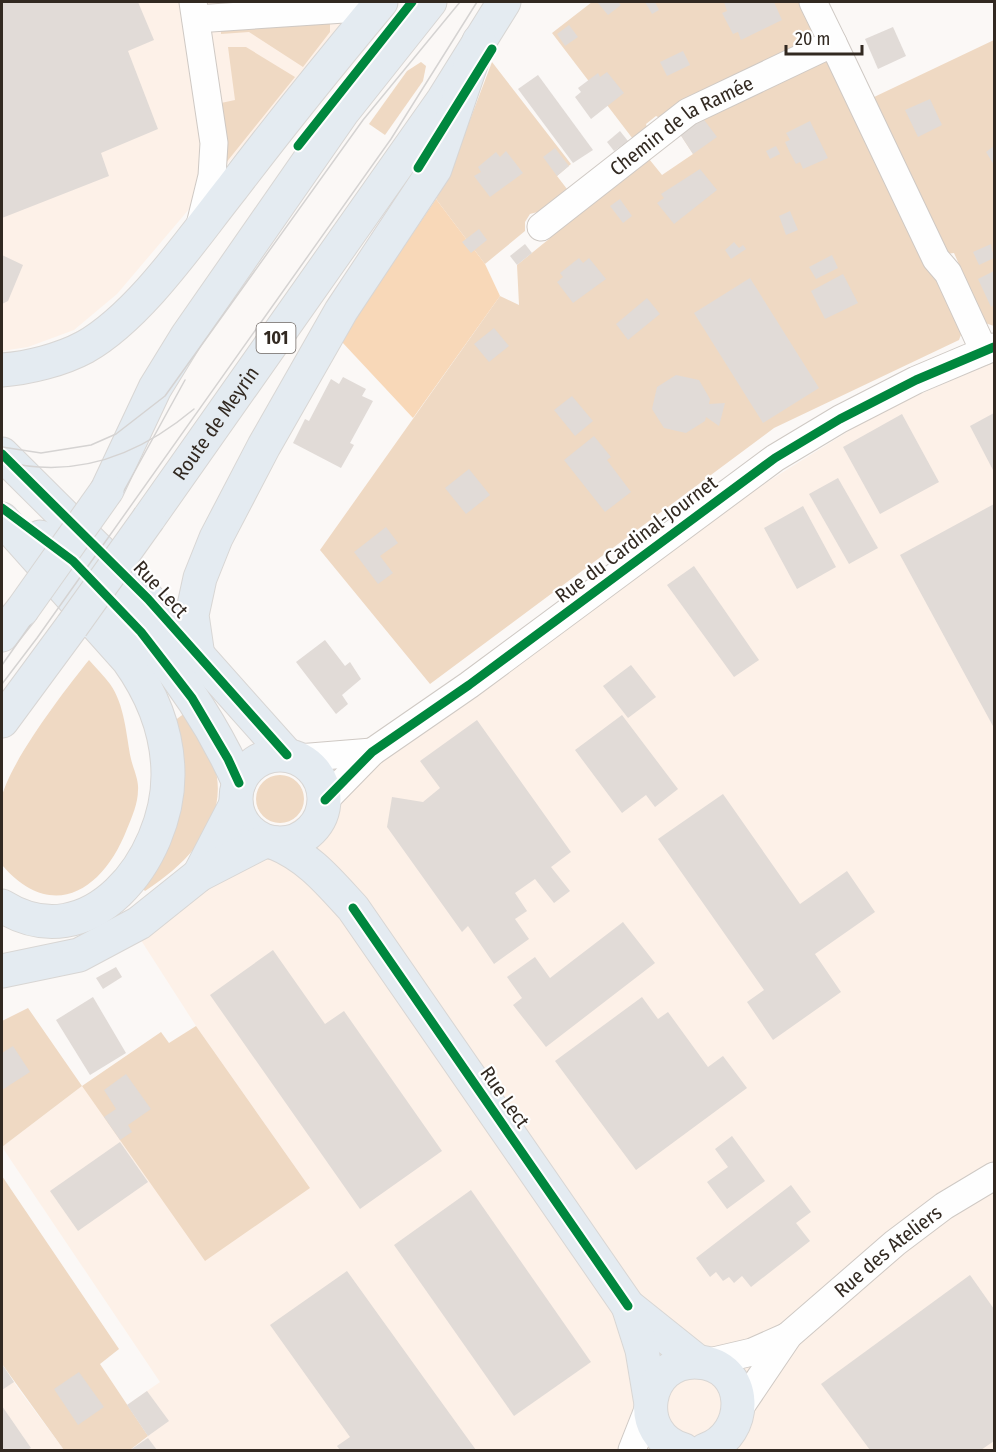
<svg xmlns="http://www.w3.org/2000/svg" width="996" height="1452" viewBox="0 0 996 1452" font-family="'Fira Sans Condensed',sans-serif">
  <style>
    .built { fill: #fdf1e8 }
    .green { fill: #efd9c3 }
    .forest { fill: #f8d8b8 }
    .building { fill: #e1dbd7 }
    .lines { fill: none; stroke-linecap: round; stroke-linejoin: round }
    .street-casing { stroke: #cfc9c4; stroke-width: 29 }
    .primary-casing { stroke: #d8d6d4; stroke-width: 35 }
    .street { stroke: #fefefe; stroke-width: 27 }
    .primary { stroke: #e4ebf1; stroke-width: 33 }
    .tram { stroke: #d5d3d2; stroke-width: 1.5 }
    .primary-bridge-casing { stroke: #d8d6d4; stroke-width: 35; stroke-linecap: butt }
    .primary-bridge { stroke: #e4ebf1; stroke-width: 33 }
    .cycleway-casing { stroke: #fff; stroke-width: 13 }
    .cycleway { stroke: #00873e; stroke-width: 9 }
    .labels { text-anchor: middle; dominant-baseline: central; stroke-width: 4.5; stroke-linejoin: round; paint-order: stroke }
    .shield { fill: #fff; stroke: #706964; stroke-width: 1.5 }
    .shield-label { font-size: 18px; font-weight: bold; fill: #322921 }
    .street-label { font-size: 20px; fill: #322921; stroke: #fff }
  </style>
  <rect width="100%" height="100%" fill="#fbf8f6"/>
  <g class="built">
    <path d="M2,2H365L117,294L74,330L28,347L2,351Z"/>
    <path d="M994,362V1450H130L148,1437L127,1405L160,1382L2,1147L82,1086L310,1188L196,1026L137,934L740,499L879,412Z"/>
    <path d="M2,1365L20,1391L64,1450H2Z"/>
  </g>
  <g class="green">
    <path d="M592,2H804L819,31L813,44L662,119L656,116L646,124L648,131L636,143L552,33Z"/>
    <path d="M330,18V32L303,67L249,32L221,34V25Z"/>
    <path d="M994,40V326L985,323L954,253L946,254L872,98Z"/>
    <path d="M228,47H246L295,77L221,169V103L235,100Z"/>
    <path d="M820,58L833,62L962,332L959,340L774,428L430,684L320,550L500,296L519,305L517,265L549,239L553,235L555,224L645,154L662,175L693,154L678,131Z"/>
    <path d="M421,62L426,66L423,81L385,135L369,124L407,71Z"/>
    <path d="M492,62L571,164L557,176L567,189V195L549,209L530,214L525,222V231L485,264L436,199L452,167Z"/>
    <path d="M89,660C96,668 104,676 110,684C125,705 126,735 131,759C133,768 139,780 138,790C138,803 132,817 127,829C103,891 52,923 2,865C1,846 0,814 2,796C12,759 64,691 89,660Z"/>
    <path d="M185,713C193,726 204,739 210,753C236,813 193,860 145,891L142,888L174,721Z"/>
    <circle cx="280" cy="799" r="24"/>
    <path d="M28,1008L82,1086L161,1032L169,1043L196,1026L310,1188L205,1261L82,1086L2,1147V1021Z"/>
    <path d="M2,1176L119,1349L100,1364L148,1436L130,1450H64L2,1364Z"/>
  </g>
  <path class="forest" d="M436,199L485,264L500,296L413,418L342,342L370,296Z"/>
  <g class="building">
    <path d="M2,2H138L154,40L128,51L158,129L101,153L109,176L2,218Z"/>
    <path d="M597,2H618L621,5L608,15Z"/>
    <path d="M645,2H655L659,10L652,14Z"/>
    <path d="M724,2H774L782,20L741,40L738,32L733,34L722,13L727,11Z"/>
    <path d="M569,25L578,37L565,46L557,34Z"/>
    <path d="M893,27L906,56L878,69L865,39Z"/>
    <path d="M683,51L690,65L667,76L660,62Z"/>
    <path d="M607,72L624,93L591,119L575,97L581,92L578,88L598,73L600,77Z"/>
    <path d="M538,75L593,150L573,163L518,89Z"/>
    <path d="M930,99L942,125L918,137L905,110Z"/>
    <path d="M702,117L717,137L693,154L678,131Z"/>
    <path d="M810,121L828,158L803,169L800,162L796,164L790,153L785,142L790,140L786,133Z"/>
    <path d="M620,131L628,141L614,151L607,142Z"/>
    <path d="M776,146L780,154L770,159L766,151Z"/>
    <path d="M994,146V165L986,152Z"/>
    <path d="M555,148L569,166L557,176L543,157Z"/>
    <path d="M506,151L523,173L490,197L474,176L481,172L478,167L496,152L500,157Z"/>
    <path d="M700,169L717,190L674,224L657,203L664,198L661,194Z"/>
    <path d="M620,199L632,216L623,223L610,206Z"/>
    <path d="M790,211L798,230L786,235L779,216Z"/>
    <path d="M479,229L487,240L471,253L462,242Z"/>
    <path d="M734,242L739,248L743,245L746,249L731,259L725,250Z"/>
    <path d="M525,244L532,253L517,265L510,256Z"/>
    <path d="M991,244L994,258L979,265L973,252Z"/>
    <path d="M2,255L23,265L8,301L2,304Z"/>
    <path d="M832,255L838,268L816,279L809,267Z"/>
    <path d="M579,258L583,263L589,258L606,279L573,303L557,282L563,277L560,273Z"/>
    <path d="M994,271V305L991,307L978,279Z"/>
    <path d="M843,274L858,303L825,319L811,291Z"/>
    <path d="M750,278L819,388L763,423L694,313Z"/>
    <path d="M647,298L660,314L628,340L616,324Z"/>
    <path d="M494,328L509,346L489,362L474,344Z"/>
    <path d="M676,375L699,380L710,399L709,404L725,403L719,426L706,417L705,421L686,433L664,428L652,409L657,387Z"/>
    <path d="M343,377L366,389L362,396L373,401L350,443L354,445L341,468L293,443L305,419L309,421L331,379L339,384Z"/>
    <path d="M572,396L593,421L575,436L554,410Z"/>
    <path d="M994,413V472L970,426Z"/>
    <path d="M902,414L939,482L880,514L843,447Z"/>
    <path d="M594,436L611,457L607,460L631,492L605,512L564,460Z"/>
    <path d="M469,469L490,495L466,514L445,488Z"/>
    <path d="M838,478L878,548L849,564L809,494Z"/>
    <path d="M994,504V728L900,555Z"/>
    <path d="M803,506L836,567L797,589L764,528Z"/>
    <path d="M386,527L398,543L380,556L393,573L378,584L354,552Z"/>
    <path d="M694,566L759,660L734,677L667,585Z"/>
    <path d="M325,640L345,666L350,662L361,679L342,695L348,704L336,714L296,662Z"/>
    <path d="M631,665L656,697L628,718L603,686Z"/>
    <path d="M622,715L678,789L655,807L646,795L622,813L575,750Z"/>
    <path d="M477,720L571,852L551,867L570,891L554,903L535,879L515,893L527,911L515,919L529,939L494,964L468,926L462,932L387,827L392,797L423,802L440,788L420,761Z"/>
    <path d="M723,794L800,904L847,871L875,912L815,954L841,992L773,1040L747,1002L764,990L658,839Z"/>
    <path d="M623,922L655,963L546,1047L513,1005L522,998L507,977L535,957L550,978Z"/>
    <path d="M273,950L325,1024L344,1011L442,1151L360,1209L210,995Z"/>
    <path d="M116,967L122,977L103,989L96,978Z"/>
    <path d="M93,997L126,1053L90,1075L56,1020Z"/>
    <path d="M642,997L658,1019L668,1012L708,1067L723,1056L747,1088L636,1170L555,1061Z"/>
    <path d="M13,1046L30,1072L2,1090V1053Z"/>
    <path d="M126,1074L151,1109L128,1125L132,1132L120,1140L104,1117L116,1109L104,1090Z"/>
    <path d="M732,1136L765,1181L727,1209L707,1182L728,1167L715,1149Z"/>
    <path d="M120,1142L148,1182L78,1231L50,1191Z"/>
    <path d="M791,1185L811,1212L796,1223L810,1241L751,1287L742,1276L734,1283L729,1277L723,1281L716,1272L710,1277L696,1258Z"/>
    <path d="M471,1190L591,1362L514,1416L394,1245Z"/>
    <path d="M347,1271L429,1385L476,1450H340L337,1446L350,1437L270,1325Z"/>
    <path d="M970,1275L994,1309V1441L981,1450H870L821,1384Z"/>
    <path d="M2,1364L14,1382L2,1390Z"/>
    <path d="M79,1372L104,1407L78,1425L54,1389Z"/>
    <path d="M147,1391L169,1421L148,1436L127,1405Z"/>
    <path d="M2,1406L31,1448L27,1450H2Z"/>
    <path d="M148,1438L157,1450H130Z"/>
  </g>
  <g class="lines">
    <g class="street-casing">
      <g id="street">
        <path d="M193,2L214,143L212,176L200,225"/>
        <path d="M813,2L833,43"/>
        <path d="M196,19L344,9L379,2"/>
        <path id="s1" d="M541,227L688,112L833,43L936,259L948,273L984,351"/>
        <path d="M298,758L372,752"/>
        <path d="M325,800L372,752L469,685L775,458L840,419L916,380L994,347"/>
        <path d="M705,1363L752,1352L788,1336"/>
        <path id="s2" d="M739,1409L789,1335L895,1243L944,1206L994,1176"/>
        <path d="M632,1450L649,1407"/>
      </g>
    </g>
    <g class="primary-casing">
      <g id="primary">
        <path d="M2,370C28,368 61,360 85,347C141,315 193,237 233,187C281,124 331,62 381,2"/>
        <path d="M2,454L148,599L287,755"/>
        <path d="M107,490L155,388L187,336L342,113L430,2"/>
        <path id="s3" d="M149,518L443,100L504,2"/>
        <path d="M2,519L128,660C153,695 168,732 168,775C168,858 90,961 2,906"/>
        <path d="M40,537C123,599 197,688 239,783"/>
        <path d="M2,635L22,610"/>
        <path d="M198,656L192,615L200,578L216,538L264,446L341,311L435,169L479,41"/>
        <path d="M2,721L72,626"/>
        <circle cx="280" cy="799" r="44"/>
        <path d="M275,843C309,857 329,882 353,908L628,1306L698,1362"/>
        <path d="M199,875L236,804"/>
        <path d="M2,971L79,955L139,923L199,875L265,841"/>
        <path d="M628,1306L642,1350L650,1398"/>
        <path d="M684,1450C632,1436 644,1359 698,1362C749,1365 751,1434 705,1450"/>
      </g>
    </g>
    <use href="#street" class="street"/>
    <use href="#primary" class="primary"/>
    <g class="tram">
      <path d="M2,447L41,453L91,445L116,434L165,396L363,120L460,2"/>
      <path d="M2,461C75,480 138,456 194,409"/>
      <path d="M2,665L120,498L185,380"/>
      <path d="M2,684L37,638L391,139L477,2"/>
    </g>
    <g class="primary-bridge-casing">
      <g id="primary-bridge">
        <path d="M22,610L107,490"/>
        <path d="M72,626L149,518"/>
      </g>
    </g>
    <use href="#primary-bridge" class="primary-bridge"/>
    <g class="cycleway-casing">
      <g id="cycleway">
        <path d="M298,146L412,2"/>
        <path d="M418,168L492,49"/>
        <path d="M2,454L148,599L287,755"/>
        <path d="M2,508L73,561L141,632L192,698L228,759L239,783"/>
        <path d="M325,800L372,752L469,685L775,458L840,419L916,380L994,347"/>
        <path d="M353,908L628,1306"/>
      </g>
    </g>
    <use href="#cycleway" class="cycleway"/>
  </g>
  <g class="labels">
    <rect class="shield" x="256.5" y="323" width="39" height="30" rx="4.5"/>
    <g class="shield-label">
      <text x="276" y="338">101</text>
    </g>
    <g class="street-label">
      <text stroke="none"><textPath href="#s1" startOffset="174">Chemin de la Ramée</textPath></text>
      <text stroke="none"><textPath href="#s3" startOffset="116">Route de Meyrin</textPath></text>
      <text transform="translate(636 539) rotate(-37)">Rue du Cardinal-Journet</text>
      <text transform="translate(161 589) rotate(47)">Rue Lect</text>
      <text transform="translate(505 1097) rotate(55)">Rue Lect</text>
      <text stroke="none"><textPath href="#s2" startOffset="219">Rue des Ateliers</textPath></text>
    </g>
  </g>
  <rect width="996" height="1452" fill="none" stroke="#322921" stroke-width="6"/>
  <path d="M786 45v9h76v-9" fill="none" stroke="#322921" stroke-width="3"/>
  <text x="795" y="45" font-size="18" fill="#322921" stroke="#ffffff" stroke-width="4.5" paint-order="stroke">20 m</text>
</svg>
